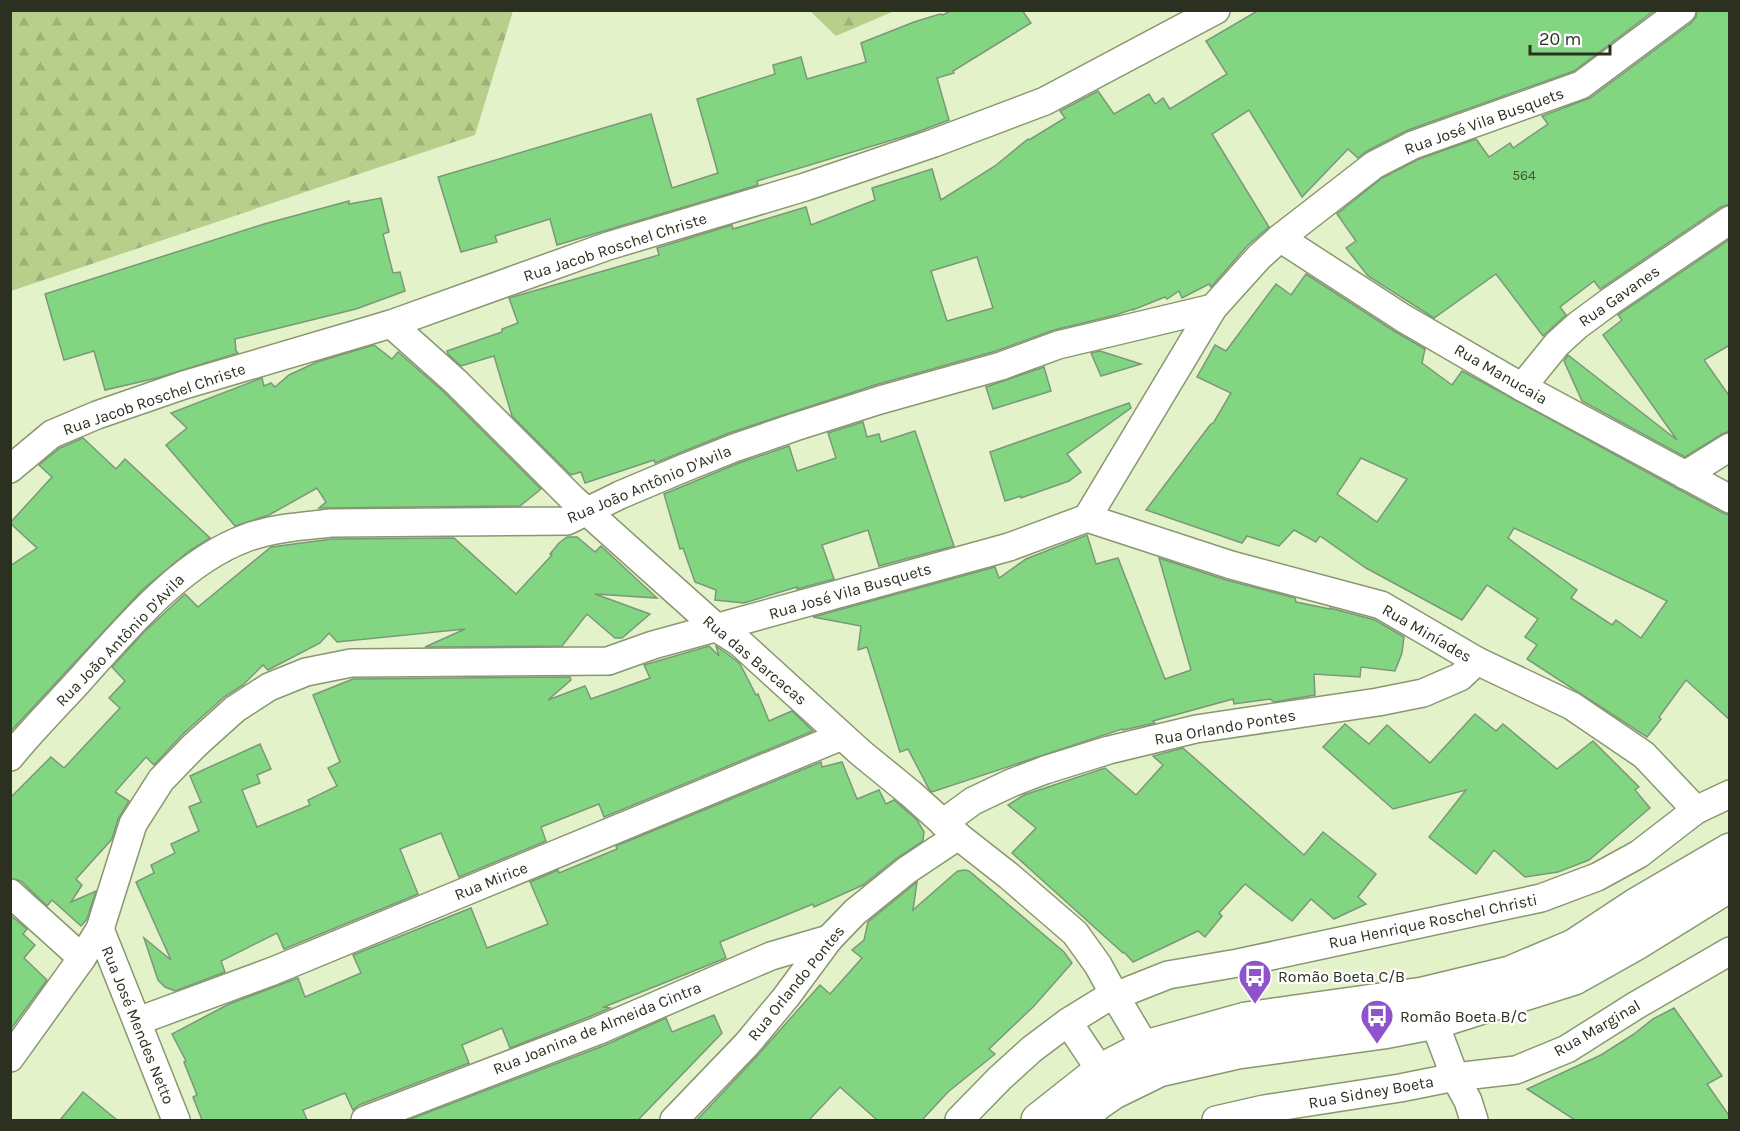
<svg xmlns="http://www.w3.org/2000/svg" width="1740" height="1131" viewBox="0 0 1740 1131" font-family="Karla,sans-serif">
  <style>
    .forest { fill: url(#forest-firs) }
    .building { fill: #82d682; stroke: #7a9879; stroke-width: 1.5; fill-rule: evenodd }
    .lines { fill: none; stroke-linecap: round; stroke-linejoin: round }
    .minor-casing { stroke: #899770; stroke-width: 30 }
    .primary-casing { stroke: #899770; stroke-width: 36 }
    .minor { stroke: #fff; stroke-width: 27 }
    .primary { stroke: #fff; stroke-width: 33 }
    .labels { text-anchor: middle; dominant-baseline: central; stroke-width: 4.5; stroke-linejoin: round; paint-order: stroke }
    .number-label { font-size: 14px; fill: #415a38 }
    .street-label { font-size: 16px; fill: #2b3020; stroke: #fff }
    .poi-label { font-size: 16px; fill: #2b3020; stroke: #fff; text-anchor: start }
  </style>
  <defs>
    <pattern id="forest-firs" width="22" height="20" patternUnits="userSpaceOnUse" patternTransform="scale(1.5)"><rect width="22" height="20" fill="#b8cf8c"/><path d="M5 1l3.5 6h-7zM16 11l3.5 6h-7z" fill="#9eb278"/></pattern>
  </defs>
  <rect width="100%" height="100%" fill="#e3f2c8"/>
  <g class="forest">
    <path d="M10,11L11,10L513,11L475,135L11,291Z"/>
    <path d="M810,11H894L836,36Z"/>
  </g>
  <g class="building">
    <path d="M952,10H1022L1031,23L953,71L954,73L937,78L949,120L912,134L757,181L758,185L557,245L550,219L495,236L497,242L461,252L438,177L651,114L672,188L718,173L697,99L775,74L773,65L801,57L807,79L866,62L861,43L914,22L940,14L943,15Z"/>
    <path d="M1259,10H1655L1574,71L1408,130L1367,151L1358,158L1348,149L1302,197L1249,110L1212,134L1269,227L1247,246L1211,287L1209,284L1182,298L1179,291L1167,299L1165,297L1133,310V309L1116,315L1054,330L996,351L875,385L729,433L655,463L654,460L585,483L581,472L571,475L512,416L494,356L461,366L448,354L447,351L502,332V329L518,323L509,298L659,255L657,248L732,225L733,229L806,207L811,225L875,200L872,188L932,169L941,200L995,166L1028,139L1029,140L1065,118L1060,111L1098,91L1114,114L1149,94L1155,104L1163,98L1170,109L1227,74L1206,41ZM977,257L993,308L947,321L931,271Z"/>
    <path d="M1697,10H1730V204L1721,207L1600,289L1594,281L1560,307L1566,315L1543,336L1496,274L1434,318L1368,276L1346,248L1356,241L1337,214L1382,178L1419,159L1476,139L1489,157L1510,143L1513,148L1548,124L1542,116L1590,98L1691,23L1696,17Z"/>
    <path d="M381,198L389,232L383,234L393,273L400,272L405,291L356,309L235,339L236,351L238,353L157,378L105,390L94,351L64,360L45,294L264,224L349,201V204Z"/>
    <path d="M1730,239V345L1704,360L1730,397V431L1722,434L1685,457L1582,401L1564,361L1568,355L1677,440L1603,335L1622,320L1618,315Z"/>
    <path d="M1306,274L1394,331L1425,349L1422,363L1452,385L1462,371L1678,489L1723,513L1730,515V720L1686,680L1659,717L1661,719L1647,737L1527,659L1537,645L1525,637L1538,619L1487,585L1462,620L1366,568L1320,536L1316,542L1294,530L1279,546L1247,536L1242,543L1146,510L1210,425L1214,422L1231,393L1197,377L1215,345L1226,351L1276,284L1291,295ZM1361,458L1407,479L1377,522L1337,494ZM1514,528L1647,591L1667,601L1641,638L1616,620L1612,625L1571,598L1577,590L1508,538Z"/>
    <path d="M374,345L392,359L398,352L445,393L541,489L520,506L319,508L326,502L317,488L269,515L235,526L166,445L187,428L171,413L262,378L264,386L271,383L275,387L289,375L317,362Z"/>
    <path d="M1100,351L1141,364L1101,376L1091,353Z"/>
    <path d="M1044,367L1051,391L993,409L986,387Z"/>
    <path d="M1129,403L1131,408L1067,454L1081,472L1069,481L1021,498V496L1005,501L990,452Z"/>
    <path d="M863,422L867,437L879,434L881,442L915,431L954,546L879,566L868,530L822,545L834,579L797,589V587L744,603L715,600L716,590L695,582L683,548L680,549L664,494L739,463L789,446L797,471L836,458L828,433Z"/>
    <path d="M83,438L116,469L125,459L210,538L189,551L143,589L10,732V566L37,548L10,523L52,477L39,465L60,448Z"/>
    <path d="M1087,535L1096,564L1118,558L1165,679L1191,670L1159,558L1226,580L1295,598L1296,602L1330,609V608L1375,620L1404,637L1402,653L1395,671L1361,667L1360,677L1314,674L1315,695L1274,702L1270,699L1234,704L1233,699L1153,721L1155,723L1123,730L1122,729L932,792L929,789L908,749L900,752L867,647L858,650L861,626L813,617L995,567L999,578L1026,559Z"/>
    <path d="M567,537H577L595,552L601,546L657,598L595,594L650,614L622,638H615L587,614L562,646L425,647L465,629L337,642L329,633L320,643L268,670L263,665L243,685L224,697L184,733L154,765L146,757L115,792L129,801L118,819L112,839L76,879L82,885L71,902L96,891L87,919L81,926L52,900L47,906L21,881L10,878V798L51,757L64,768L120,708L109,698L125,681L112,667L145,631L185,594L198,607L271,547L332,539L454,538L516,594L552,555L550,554L559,543Z"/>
    <path d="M709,646L719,656L716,646L729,655L740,664L756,695L758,694L769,721L792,711L813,731L604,817L599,804L541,827L546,841L459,877L441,833L400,849L418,894L284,949L277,933L221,961L225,972L175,991L165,987L158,980L144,938L171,960L136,882L154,873L151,865L175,853L171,844L199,831L189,807L201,802L190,776L260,744L271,769L257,775L260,783L242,790L257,827L310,805L308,800L337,786L328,768L340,762L313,695L353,679L570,677L571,680L548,700L585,686L591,699L650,678L644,665Z"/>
    <path d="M1475,714L1496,731L1503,724L1557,769L1593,741L1639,787L1635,790L1650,808L1589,860L1558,872L1525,877L1494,850L1476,874L1429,837L1466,790L1393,809L1323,747L1345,724L1369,744L1387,725L1430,763Z"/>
    <path d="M1183,748L1304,855L1323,832L1376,874L1358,897L1366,904L1334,919L1311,899L1292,921L1245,884L1219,913L1222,916L1205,937L1198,931L1133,962L1124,952L1123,953L1012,853L1036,828L1008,805L1024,795L1105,768L1136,795L1163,765L1153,756Z"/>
    <path d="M821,762L822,767L842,762L857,799L879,790L886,804L894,800L917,820L924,832L923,841L897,858L863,885L814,907L813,904L720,942L726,958L604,1007L610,1008L591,1016L510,1048L502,1028L462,1045L469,1063L359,1105L353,1110L345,1093L303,1110L307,1120H202L193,1097L197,1095L184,1062L186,1061L172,1034L229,1004L298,978L305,997L361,973L353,955L471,908L487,948L548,924L530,882L558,870L559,873L617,849L616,846Z"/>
    <path d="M965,870L969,871L1064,952L1072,963L1034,1006L989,1049L995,1054L948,1092L922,1120H877L840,1087L809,1120H697L758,1055L820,985L830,994L862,958L852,950L864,940L868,922L917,882L913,910L954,874L958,871Z"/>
    <path d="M10,915L27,929L23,934L35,945L24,958L47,980L10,1030Z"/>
    <path d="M1674,1008L1722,1076L1707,1084L1730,1117V1120H1575L1527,1089L1601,1055L1634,1034L1653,1019Z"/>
    <path d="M714,1015L722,1033L638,1120H408L603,1046L666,1018L672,1032Z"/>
    <path d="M83,1092L117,1120H60Z"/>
  </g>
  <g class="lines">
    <g class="minor-casing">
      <g id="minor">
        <path d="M1280,238L1403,318L1522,387L1730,499"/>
        <path d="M391,324L456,382L573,499L717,628L739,642L861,753L910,793L958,836L1009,876L1075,933L1098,965L1115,996L1155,1063"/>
        <path d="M1522,387L1557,344L1578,325L1612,300L1730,220"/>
        <path d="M10,469L52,434L97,415L184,385L391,324L608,246L805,187L934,143L1045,101L1216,10"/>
        <path d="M1685,475L1730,447"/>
        <path d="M1087,518L1231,565L1381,605L1477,661L1572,706L1644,755L1696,810"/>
        <path d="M10,757C31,731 55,707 78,682C124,631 180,562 246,538C272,528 304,526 331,523L567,521L620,495L684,468L734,448L795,427L880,400L1001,366L1058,345L1213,308"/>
        <path d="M943,823L973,801L1011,783L1045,770L1109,750L1196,729L1378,702L1423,693L1460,677L1477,661"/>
        <path d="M10,893L82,958"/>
        <path d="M100,929L176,1120"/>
        <path d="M1427,1003L1455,1077L1468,1101L1474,1120"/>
        <path d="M138,1021L273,971L842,736"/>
        <path d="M1068,1022L1112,1088"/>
        <path d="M10,1058L82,958L100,929L133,824L161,780L195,745L235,709L269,687L306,672L351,663L608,661L653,645L1009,547L1087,518L1213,308L1259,257L1280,238L1374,165L1413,145L1581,85L1682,10"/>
        <path d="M365,1120L597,1031L771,956L829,939"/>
        <path d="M674,1120L747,1044L786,997L829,939L855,912L907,870L958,836"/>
        <path d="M959,1120L1000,1078L1032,1049L1068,1022L1102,1001L1115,996L1168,975L1238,963L1541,898L1597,877L1639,854L1696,810L1730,794"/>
        <path d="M1216,1120L1264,1109L1400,1088L1455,1077L1516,1070L1567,1049L1635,1006L1730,951"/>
      </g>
    </g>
    <g class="primary-casing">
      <g id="primary">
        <path d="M1038,1120L1100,1071L1146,1047L1246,1019L1423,994L1510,973L1574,946L1636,905L1730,850"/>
        <path d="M1079,1120L1098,1103L1114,1092L1159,1070L1238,1052L1383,1032L1435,1022L1574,978L1638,942L1730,885"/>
      </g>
    </g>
    <use href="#minor" class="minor"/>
    <use href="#primary" class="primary"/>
  </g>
  <defs>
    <g id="bus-pin" transform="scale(1.725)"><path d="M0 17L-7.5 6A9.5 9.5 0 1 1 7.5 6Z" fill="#8f54cb" stroke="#fff"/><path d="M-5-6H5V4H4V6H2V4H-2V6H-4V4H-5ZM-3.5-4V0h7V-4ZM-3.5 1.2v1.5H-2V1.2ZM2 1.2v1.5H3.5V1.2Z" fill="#fff"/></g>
  </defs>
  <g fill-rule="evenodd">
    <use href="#bus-pin" x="1255" y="976"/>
    <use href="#bus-pin" x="1377" y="1016"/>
  </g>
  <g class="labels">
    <g class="number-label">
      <text x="1524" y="175">564</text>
    </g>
    <g class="street-label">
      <text transform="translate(1484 121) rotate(-20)">Rua José Vila Busquets</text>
      <text transform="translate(615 247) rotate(-18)">Rua Jacob Roschel Christe</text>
      <text transform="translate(1619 296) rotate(-35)">Rua Gavanes</text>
      <text transform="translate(1501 374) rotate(30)">Rua Manucaia</text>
      <text transform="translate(154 399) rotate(-19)">Rua Jacob Roschel Christe</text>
      <text transform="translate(649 484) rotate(-23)">Rua João Antônio D'Avila</text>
      <text transform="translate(850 591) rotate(-16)">Rua José Vila Busquets</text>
      <text transform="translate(1427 633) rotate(30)">Rua Miníades</text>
      <text transform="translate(120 640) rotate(-46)">Rua João Antônio D'Avila</text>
      <text transform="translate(755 660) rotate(40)">Rua das Barcacas</text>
      <text transform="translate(1225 727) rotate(-10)">Rua Orlando Pontes</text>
      <text transform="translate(491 881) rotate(-22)">Rua Mirice</text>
      <text transform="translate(1433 921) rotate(-12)">Rua Henrique Roschel Christi</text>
      <text transform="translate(796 983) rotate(-51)">Rua Orlando Pontes</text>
      <text transform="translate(138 1025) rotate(68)">Rua José Mendes Netto</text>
      <text transform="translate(597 1028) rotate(-22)">Rua Joanina de Almeida Cintra</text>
      <text transform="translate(1597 1028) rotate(-30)">Rua Marginal</text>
      <text transform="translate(1371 1092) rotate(-10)">Rua Sidney Boeta</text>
    </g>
    <g class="poi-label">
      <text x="1278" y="976">Romão Boeta C/B</text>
      <text x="1400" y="1016">Romão Boeta B/C</text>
    </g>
  </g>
  <rect width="1740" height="1131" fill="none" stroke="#2b3020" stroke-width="24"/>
  <path d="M1530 45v9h80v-9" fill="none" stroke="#2b3020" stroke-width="3"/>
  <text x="1539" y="45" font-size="18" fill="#2b3020" stroke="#ffffff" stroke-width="4.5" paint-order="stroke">20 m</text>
</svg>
